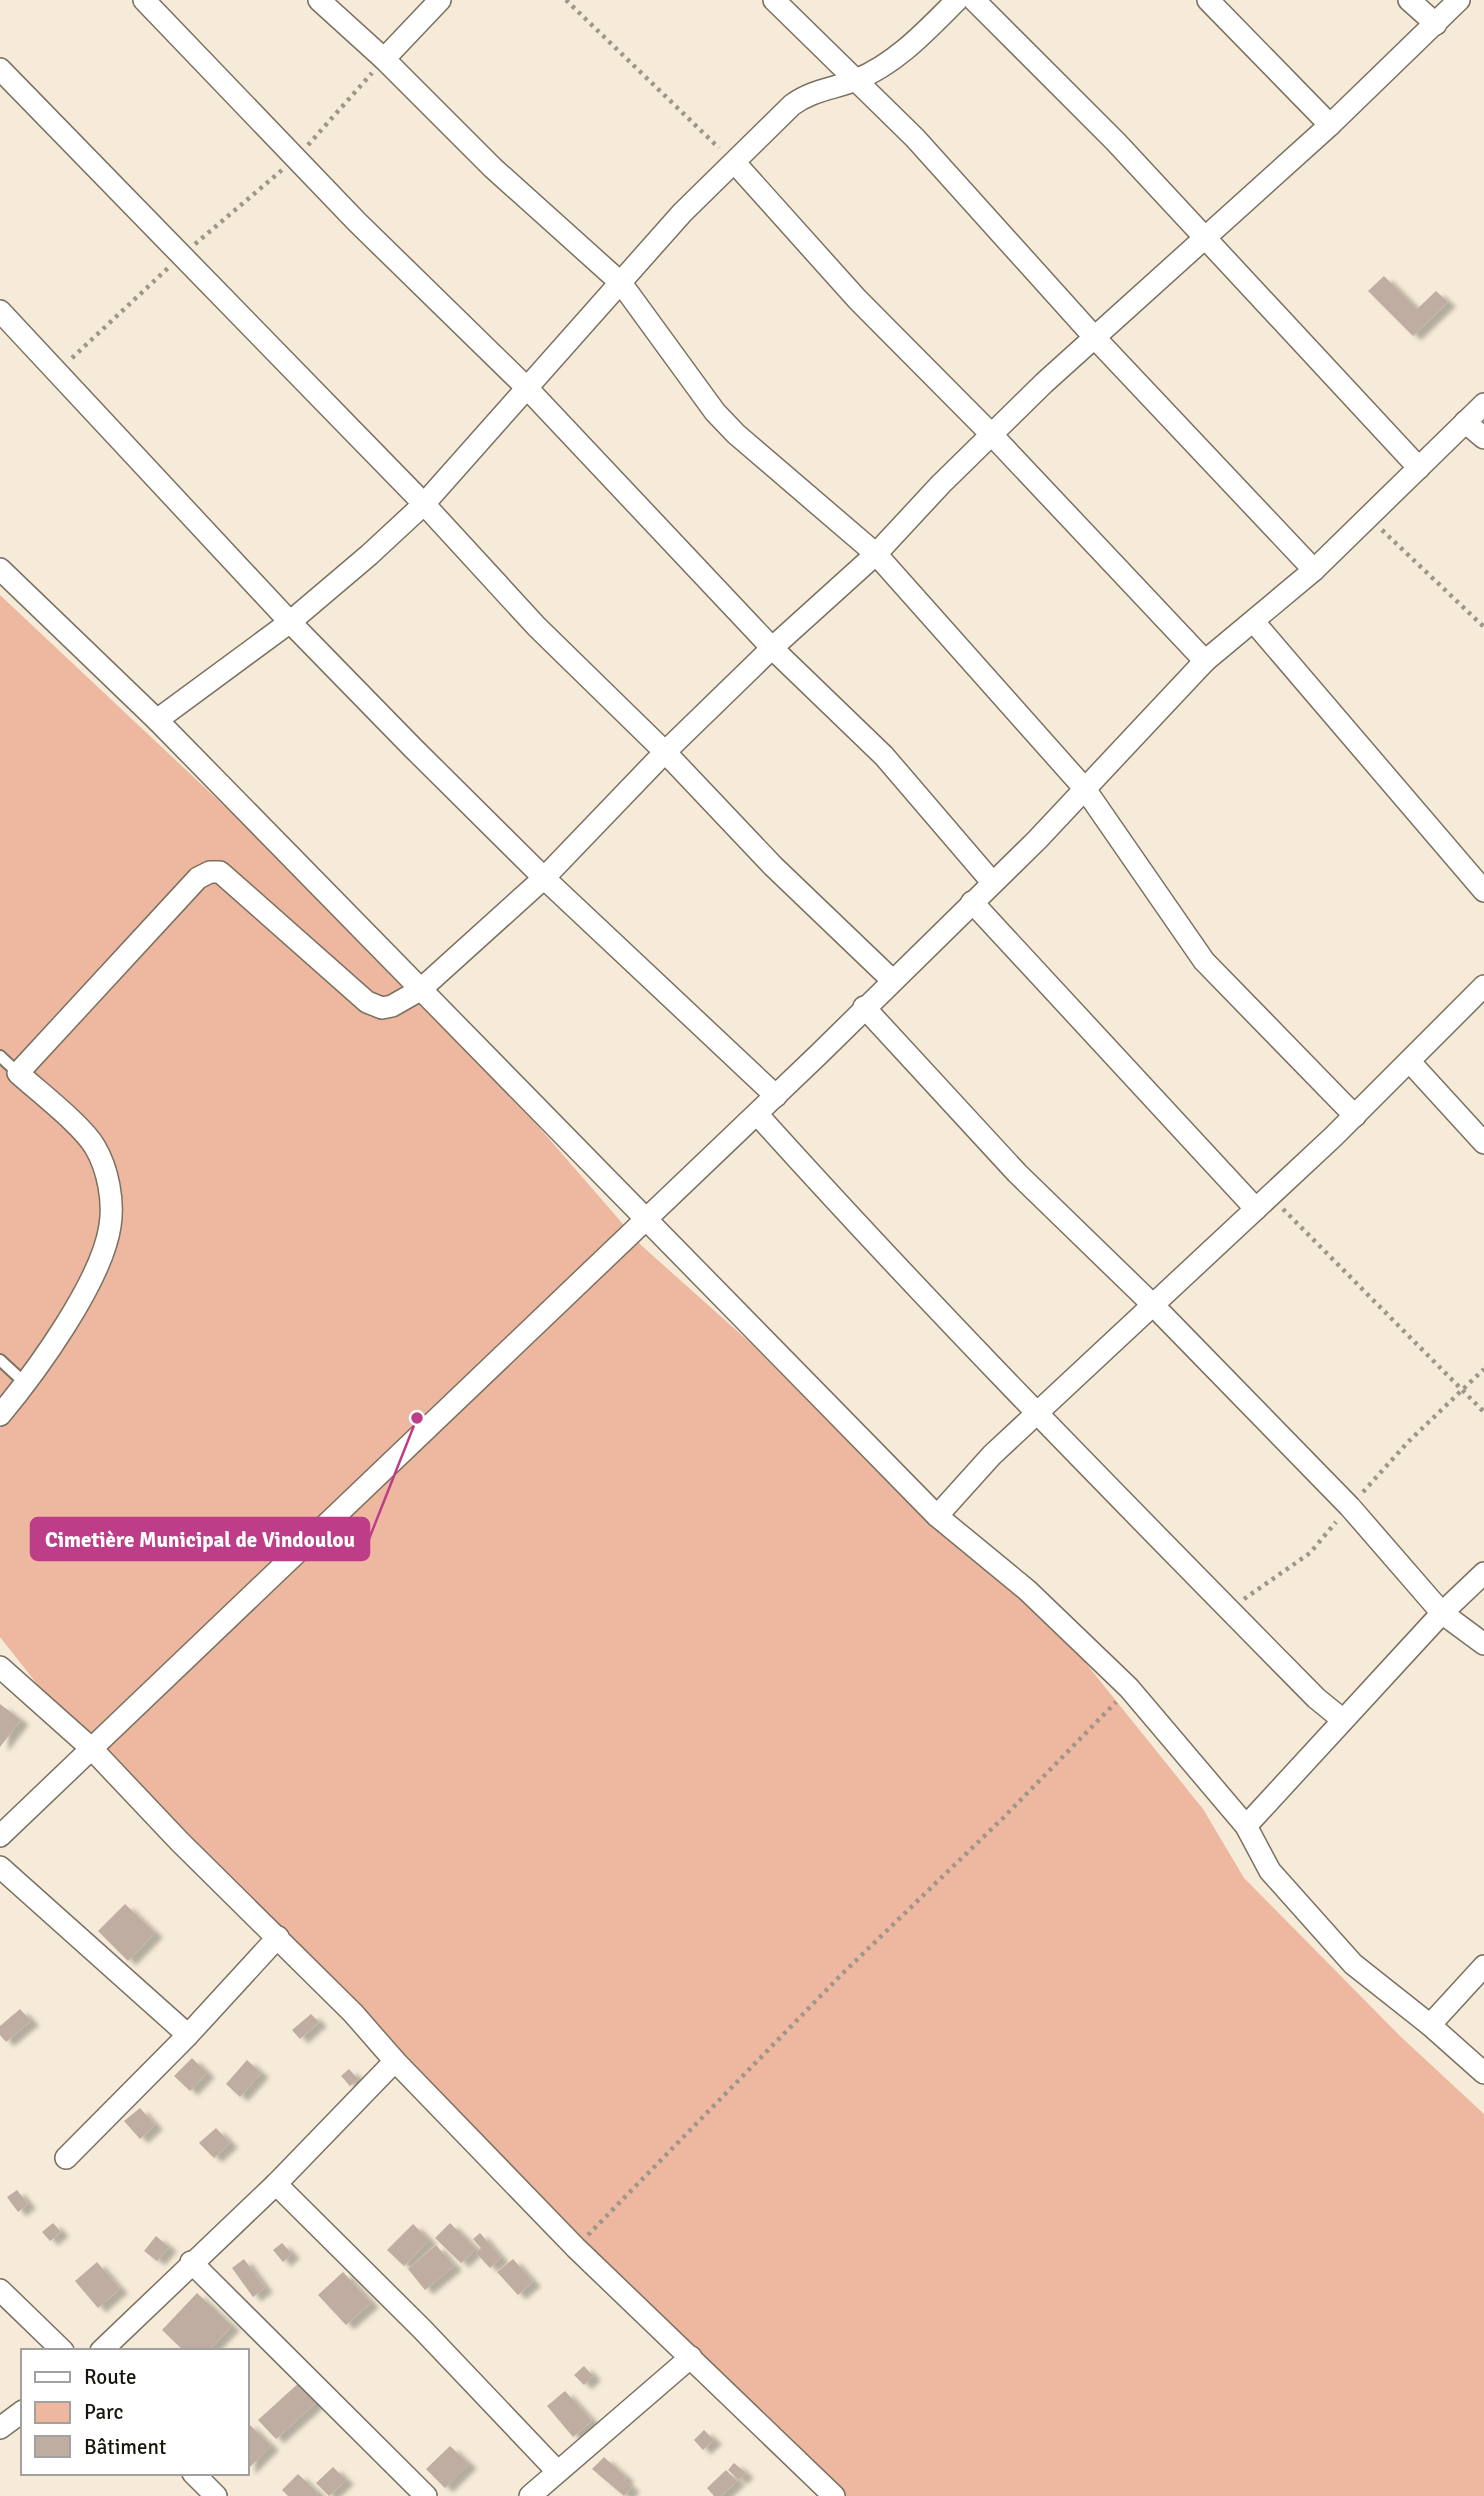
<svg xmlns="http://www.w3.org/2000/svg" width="1484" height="2496" viewBox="0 0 1484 2496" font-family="Signika,sans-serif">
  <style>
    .green { fill: #edb7a0 }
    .building { fill: #beada0; filter: url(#shadow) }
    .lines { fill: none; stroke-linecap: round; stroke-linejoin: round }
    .lane-casing { stroke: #7b7161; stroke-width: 14 }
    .street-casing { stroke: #7b7161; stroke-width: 24 }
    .path { stroke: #9e9688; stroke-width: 4.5; stroke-dasharray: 3.5 5; stroke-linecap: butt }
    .lane { stroke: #fff; stroke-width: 10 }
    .street { stroke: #fff; stroke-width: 21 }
    .leader { fill: none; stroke: #be3d88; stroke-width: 2.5 }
    .callout-dot { fill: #be3d88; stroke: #fff; stroke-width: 2.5 }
    .callout { fill: #be3d88; stroke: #be3d88; stroke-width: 2.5 }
    .callout-label { font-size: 21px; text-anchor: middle; font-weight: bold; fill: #fff }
  </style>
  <defs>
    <filter id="shadow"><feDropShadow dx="8" dy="4.5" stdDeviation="2" flood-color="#0004"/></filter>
  </defs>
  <rect width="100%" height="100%" fill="#f6ebd8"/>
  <path class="green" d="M0,595L420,990L642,1246L1027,1590L1203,1809L1244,1878L1400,2036L1484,2114V2496H841L576,2248L78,1736L0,1637Z"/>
  <g class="building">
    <path d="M1384,276L1417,309L1436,291L1448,302L1413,336L1368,291Z"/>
    <path d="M0,1704L21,1720L0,1747Z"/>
    <path d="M125,1904L155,1933L128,1961L98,1931Z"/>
    <path d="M20,2009L31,2021L6,2042L0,2035V2026Z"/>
    <path d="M311,2014L319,2022L300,2039L292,2030Z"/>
    <path d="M192,2058L207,2073L190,2091L174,2076Z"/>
    <path d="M247,2060L261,2073L240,2097L226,2084Z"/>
    <path d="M349,2069L358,2079L350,2086L341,2076Z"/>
    <path d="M140,2108L155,2125L140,2139L124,2121Z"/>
    <path d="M216,2128L230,2143L214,2158L199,2143Z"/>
    <path d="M17,2190L28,2204L18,2212L7,2197Z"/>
    <path d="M53,2223L61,2232L50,2241L42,2232Z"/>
    <path d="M450,2223L476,2249L461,2263L435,2238Z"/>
    <path d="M413,2224L429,2240L404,2266L387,2250Z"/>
    <path d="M480,2233L501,2258L490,2268L476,2253L481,2248L473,2239Z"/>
    <path d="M156,2236L169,2247L157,2261L144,2251Z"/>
    <path d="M282,2243L292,2254L283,2262L273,2250Z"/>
    <path d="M436,2245L454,2266L425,2290L408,2269Z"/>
    <path d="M244,2259L265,2288L253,2297L232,2268Z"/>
    <path d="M513,2259L533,2282L518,2295L497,2272Z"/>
    <path d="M97,2262L120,2289L98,2308L75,2281Z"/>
    <path d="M343,2272L371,2303L346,2325L318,2295Z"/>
    <path d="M197,2293L232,2326L208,2351H184L162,2330Z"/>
    <path d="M584,2366L593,2376L584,2385L574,2375Z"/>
    <path d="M301,2381L319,2400L276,2439L258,2420Z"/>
    <path d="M565,2391L592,2421L573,2437L547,2406Z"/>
    <path d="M247,2422L271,2446L247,2470Z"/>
    <path d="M704,2430L714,2440L703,2450L694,2440Z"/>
    <path d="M450,2446L469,2464L445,2488L426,2469Z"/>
    <path d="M604,2457L626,2477L624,2480L632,2488L624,2496L592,2469Z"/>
    <path d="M734,2463L746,2473L739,2480L728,2470Z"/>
    <path d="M333,2467L346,2480L329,2496L316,2483Z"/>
    <path d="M726,2470L737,2481L721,2496H714L707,2488Z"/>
    <path d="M298,2474L318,2493L316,2496H288L282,2490Z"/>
  </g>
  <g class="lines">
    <g class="lane-casing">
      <g id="lane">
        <path d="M0,1056L18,1073"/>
        <path d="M0,1360L26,1384"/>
      </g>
    </g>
    <g class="street-casing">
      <g id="street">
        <path d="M144,0L357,222L527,388L772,648L884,756L992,882"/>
        <path d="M319,0L384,59L493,168L621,283L715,412L736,434L876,554L1085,789L1204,961L1355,1116"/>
        <path d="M774,0L915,138L1096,339L1314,570"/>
        <path d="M974,0L1116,142L1419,468"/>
        <path d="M1208,0L1330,125"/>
        <path d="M1409,0L1436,24"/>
        <path d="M384,59L440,0"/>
        <path d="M0,69L424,504L537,627L665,752L773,866L892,980"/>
        <path d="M735,163L857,299L992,435L1205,661"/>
        <path d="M0,311L290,622L413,748L544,878L776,1096"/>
        <path d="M1465,422L1484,438"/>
        <path d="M0,569L157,720L937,1516L1027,1590L1129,1688L1246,1826L1270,1871L1353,1964L1430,2025L1484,2073"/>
        <path d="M1254,622L1484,891"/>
        <path d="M157,720L290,622L369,555L424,504L682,213L792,105C812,90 833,89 856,80C897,63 927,30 957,0"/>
        <path d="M972,902L1256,1209"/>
        <path d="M864,1007L1017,1173L1154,1306L1350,1507L1442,1613L1484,1644"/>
        <path d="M1410,1062L1484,1143"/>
        <path d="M757,1114C937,1314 1127,1506 1316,1698L1343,1720"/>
        <path d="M0,1415C36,1372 102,1281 110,1226C114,1201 108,1169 95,1147C82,1125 39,1092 18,1073L198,878L210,872H220L367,1002L382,1008L392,1006L420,990L544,878L665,752L772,648L876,554L941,484L1044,383L1330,125L1459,0"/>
        <path d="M937,1516L992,1455L1333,1137L1484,986"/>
        <path d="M0,1667L92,1749L180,1842L353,2013L395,2061L576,2248L834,2496"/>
        <path d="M1246,1826L1442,1613L1484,1573"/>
        <path d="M0,1836L818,1055L1037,840L1205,661L1314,570L1484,404"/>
        <path d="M0,1867L188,2035"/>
        <path d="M1430,2025L1484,1966"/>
        <path d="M66,2158L188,2035L278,1937"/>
        <path d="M276,2184L422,2329L556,2470"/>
        <path d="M191,2262L426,2496"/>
        <path d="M0,2290L63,2351"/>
        <path d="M101,2351L276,2184L395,2061"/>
        <path d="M0,2428L23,2411"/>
        <path d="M193,2473L216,2496"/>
        <path d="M530,2496L691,2357"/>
      </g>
    </g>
    <g class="path">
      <path d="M566,0L719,148"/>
      <path d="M308,145L372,73"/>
      <path d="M195,244L282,170"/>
      <path d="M72,358L168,268"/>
      <path d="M1382,530L1484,627"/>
      <path d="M1283,1209L1484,1412"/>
      <path d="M1363,1492L1408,1442L1484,1369"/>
      <path d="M1244,1599L1310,1553L1336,1522"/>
      <path d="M588,2235L842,1974L1003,1818L1116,1702"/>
    </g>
    <use href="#lane" class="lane"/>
    <use href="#street" class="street"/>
  </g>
  <path class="leader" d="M417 1418L369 1539"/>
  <circle class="callout-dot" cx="417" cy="1418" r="7"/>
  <rect class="callout" x="31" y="1518" width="338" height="42" rx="7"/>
  <g class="callout-label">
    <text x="200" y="1547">Cimetière Municipal de Vindoulou</text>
  </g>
  <rect x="21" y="2349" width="228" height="126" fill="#ffffff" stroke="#a3a19f" stroke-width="2"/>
  <rect x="35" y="2372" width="35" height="10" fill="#ffffff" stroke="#a3a19f" stroke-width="2"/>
  <text x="84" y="2384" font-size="21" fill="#18140e">Route</text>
  <rect x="35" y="2402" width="35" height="21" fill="#edb7a0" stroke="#a3a19f" stroke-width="2"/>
  <text x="84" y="2419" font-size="21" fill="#18140e">Parc</text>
  <rect x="35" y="2436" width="35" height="21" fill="#beada0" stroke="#a3a19f" stroke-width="2"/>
  <text x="84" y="2454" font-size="21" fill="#18140e">Bâtiment</text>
</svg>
